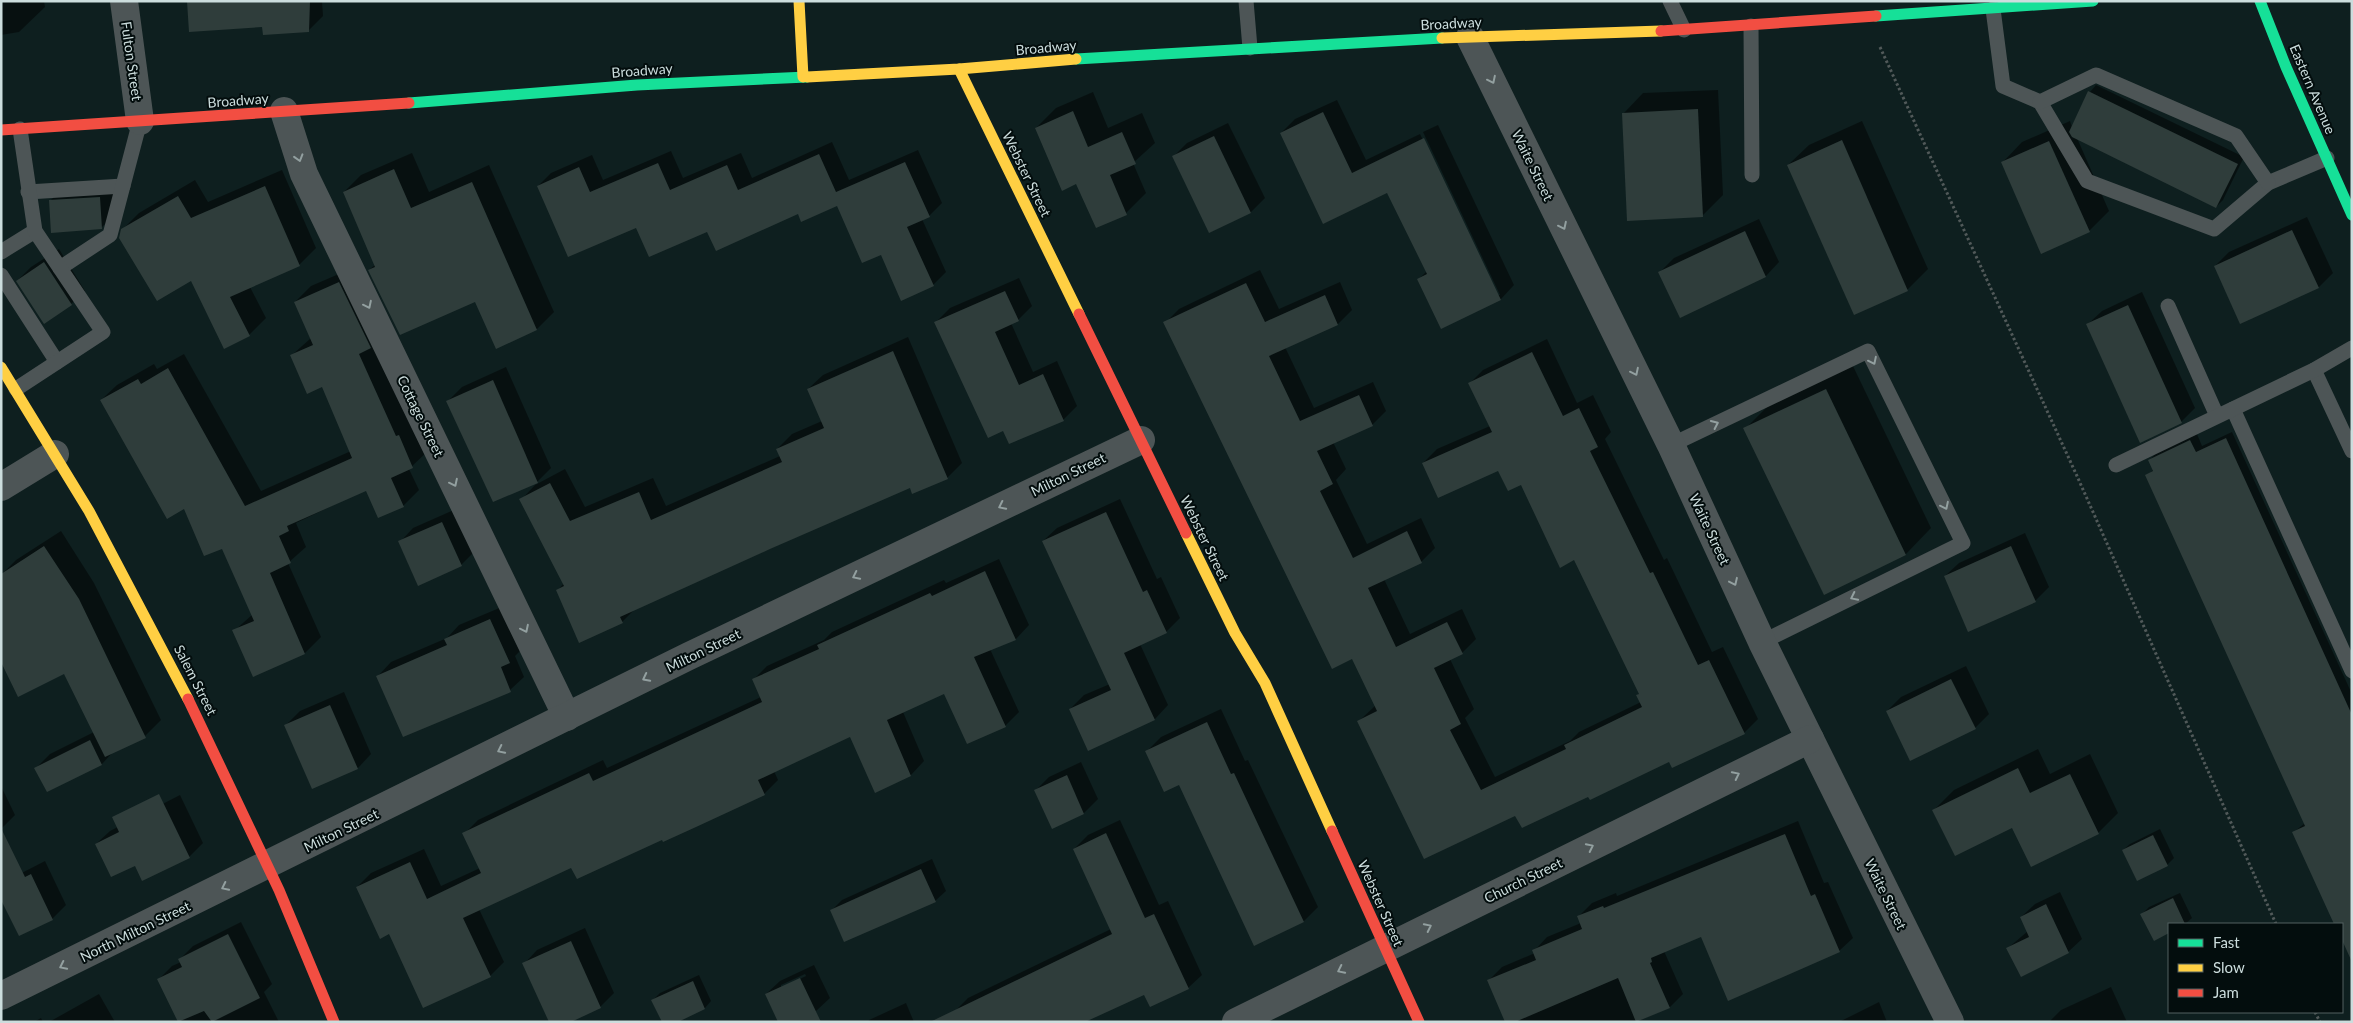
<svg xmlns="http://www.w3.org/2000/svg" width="2353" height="1023" viewBox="0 0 2353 1023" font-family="Lato,sans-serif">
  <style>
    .shadow { fill: #0007; fill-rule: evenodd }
    .building { fill: #2f3d3b }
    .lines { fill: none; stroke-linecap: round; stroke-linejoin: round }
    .path { stroke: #515959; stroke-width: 3; stroke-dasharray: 2.5 2.5; stroke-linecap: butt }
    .lane { stroke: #4d5556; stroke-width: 15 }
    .street { stroke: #4d5556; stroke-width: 28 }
    .fast { stroke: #16e098; stroke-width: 11 }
    .slow { stroke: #ffcf43; stroke-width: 11 }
    .jam { stroke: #f24e42; stroke-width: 11 }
    .oneway { stroke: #93a0a0 }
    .labels { text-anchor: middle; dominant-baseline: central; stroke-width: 4; stroke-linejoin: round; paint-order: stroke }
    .street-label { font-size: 14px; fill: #cdd; stroke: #030d0d }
  </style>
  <rect width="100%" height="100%" fill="#0e1f1f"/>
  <g class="shadow">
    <path d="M1,1H44L45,7L19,32L1,35Z"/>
    <path d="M188,1H322L323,16L309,30L264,25Z"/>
    <path d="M2096,85L2244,157L2223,200L2216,207L2077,138L2109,211L2089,231L2002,163L2022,142L2070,121L2072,127L2090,92Z"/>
    <path d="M1718,90L1723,195L1703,215L1623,114L1643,93Z"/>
    <path d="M1093,92L1108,128L1142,113L1155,143L1133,163L1146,193L1126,213L1036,128L1056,108Z"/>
    <path d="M1337,100L1366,160L1420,134L1498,295H1500L1423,132L1438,125L1514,285L1501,299L1442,327L1419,279L1427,271L1388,192L1324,223L1281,133L1295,119Z"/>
    <path d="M1862,121L1928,269L1908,289L1854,313L1788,165L1809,145Z"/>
    <path d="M1228,123L1265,198L1251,212L1210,232L1173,157L1187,143Z"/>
    <path d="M832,142L849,180L918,150L942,203L929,216L922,219L946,272L933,285L882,254L838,205L708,230L637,226L538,186L551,173L592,155L603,180L671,151L683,178L741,153L752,178Z"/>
    <path d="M412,153L429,192L489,165L554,312L537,329L476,300L369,270L376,264L344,192L361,175Z"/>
    <path d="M282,170L316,248L299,265L250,287L266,318L249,335L191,279L122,230L139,213L195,180L208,202Z"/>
    <path d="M114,184L115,214L101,228L50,201L64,187Z"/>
    <path d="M2307,217L2333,273L2319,287L2241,322L2215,266L2229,252Z"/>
    <path d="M1759,219L1779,262L1766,276L1660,272L1674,258Z"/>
    <path d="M59,249L85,291L71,304L17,281L31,267Z"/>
    <path d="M355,267L428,451L409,469L419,490L403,506L367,489L296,523L306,547L288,563L321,637L305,653L253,676L234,631L253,614L223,547L185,508L101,400L117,385L154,364L157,369L184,354L261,491L351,451L323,385L292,355L311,338L295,302L311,286Z"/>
    <path d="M1260,270L1279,309L1340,282L1352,310L1338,324L1285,347L1314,408L1373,382L1386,411L1372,425L1333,442L1346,469L1336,480L1367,544L1421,518L1435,548L1421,562L1384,579L1410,634L1462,609L1476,639L1462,653L1450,659L1474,709L1465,718L1495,777L1570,741L1579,732L1641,702L1638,695L1640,693L1575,559L1521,483L1498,469L1423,463L1437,449L1490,426L1469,384L1483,370L1547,339L1577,403L1593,395L1611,432L1605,439L1664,560L1667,558L1712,652L1723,647L1758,719L1744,733L1669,761L1589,795L1516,814L1359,721L1376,705L1353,657L1165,323L1179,309Z"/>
    <path d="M1019,278L1032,306L1018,320L1011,323L1033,372L1057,361L1077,406L1063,420L1004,430L936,322L950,308Z"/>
    <path d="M2142,292L2195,408L2181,422L2141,441L2088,324L2102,311Z"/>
    <path d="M908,337L962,463L947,478L910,486L635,609L622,622L558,590L564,583L521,500L535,485L565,469L585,507L653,478L666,506L780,456L777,449L792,434L822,421L808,389L823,375Z"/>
    <path d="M1852,364L1931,528L1906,554L1824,594L1745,429L1771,403Z"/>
    <path d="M506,367L551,468L537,482L448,401L462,387Z"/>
    <path d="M2232,432L2352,694V912L2294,832L2305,823L2147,476L2154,469L2150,460L2156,453L2197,434L2202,446Z"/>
    <path d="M1120,499L1157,579L1161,577L1180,618L1166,632L1140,644L1168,705L1155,719L1088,749L1070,709L1084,695L1110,684L1043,541L1057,528Z"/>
    <path d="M456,509L475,551L461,565L400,542L413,528Z"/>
    <path d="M61,531L94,583L161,720L145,736L113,752L102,764L47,790L36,768L50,754L94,732L65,672L1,575L16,560Z"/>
    <path d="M2025,533L2049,587L2035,601L1969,630L1945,576L1959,563Z"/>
    <path d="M999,559L1029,625L1016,639L990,649L1019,712L1005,726L945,692L903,712L924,761L911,775L875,791L851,736L774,771L778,780L764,794L572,866L479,909L504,962L490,976L389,933L357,887L371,873L424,849L441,886L480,868L464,834L478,820L603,760L607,768L761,697L753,680L767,666L824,640L832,632L944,580L946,583Z"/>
    <path d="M504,606L523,648L515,656L524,677L510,690L378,676L391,662L447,638L459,625Z"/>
    <path d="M1966,666L1989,714L1975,728L1887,711L1901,697Z"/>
    <path d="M344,692L371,754L358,768L286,725L300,711Z"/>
    <path d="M1221,709L1245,761L1248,760L1318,907L1304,921L1254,944L1179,783L1147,751L1161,737Z"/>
    <path d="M2038,749L2050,774L2090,754L2118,813L2098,833L2013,826L1934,810L1954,790Z"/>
    <path d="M1081,762L1098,799L1084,813L1053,827L1035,791L1049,777Z"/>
    <path d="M1,786L15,815L1,829Z"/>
    <path d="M180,795L203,843L189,857L96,844L110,831Z"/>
    <path d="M1120,820L1159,905L1168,901L1202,975L1188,988L954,1012L968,998L1111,929L1074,849L1088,835Z"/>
    <path d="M1798,821L1824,883L1828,882L1853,938L1839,951L1702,935L1664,951L1683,994L1670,1007L1636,1022H1506L1489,980L1502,967L1535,953L1534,951L1547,937L1581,923L1578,917L1592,903L1616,893L1617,896Z"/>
    <path d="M2160,829L2174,858L2167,865L2123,850L2130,844Z"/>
    <path d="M932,859L946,891L935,901L832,910L842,900Z"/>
    <path d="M45,861L66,905L52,919L19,935L12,878Z"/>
    <path d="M2060,892L2082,939L2068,952L2008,948L2028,931L2021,917L2035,904Z"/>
    <path d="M2180,893L2192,918L2185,924H2169V932L2154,939L2142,914L2149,907Z"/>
    <path d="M241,922L272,984L264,992L279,1022H179L159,979L172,966L181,962L180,959L193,946Z"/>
    <path d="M585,928L614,993L600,1007L524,964L537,950Z"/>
    <path d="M814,965L830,998L816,1011L766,994L780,981ZM805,974L806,976L781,988V985Z"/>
    <path d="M699,975L711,1001L705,1008L674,1022L653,1000L660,993Z"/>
    <path d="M2111,987L2127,1022H2049L2061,1010Z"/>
    <path d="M99,994L115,1022H49Z"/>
    <path d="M1879,1002L1887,1022H1839Z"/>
    <path d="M906,1003L914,1022H868L869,1020Z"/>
    <path d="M41,1018L43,1022H34Z"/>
  </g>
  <g class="building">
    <path d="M187,1H310L309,32L263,35L262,27L189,32Z"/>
    <path d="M2088,91L2238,164L2216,208L2072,137L2069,132Z"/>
    <path d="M1698,109L1703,217L1627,221L1622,113Z"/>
    <path d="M1073,111L1088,147L1122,132L1136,164L1110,175L1127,215L1096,228L1076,184L1062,191L1035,128Z"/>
    <path d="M1323,112L1352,173L1424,138L1501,300L1441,329L1417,279L1427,274L1387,193L1323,224L1280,133Z"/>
    <path d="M1214,136L1251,213L1209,233L1172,156Z"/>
    <path d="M1842,140L1908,291L1854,315L1787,165Z"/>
    <path d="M2049,141L2090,232L2041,254L2001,162Z"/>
    <path d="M819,154L836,192L905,162L930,217L907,227L934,286L901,301L881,255L862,263L837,206L801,222L798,214L716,251L707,232L649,257L636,228L568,257L537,186L579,167L590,192L658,163L670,190L727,165L738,190Z"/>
    <path d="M394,169L411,208L472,182L537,330L496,349L475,302L400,335L368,270L375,267L343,192Z"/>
    <path d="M265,186L300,266L230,297L250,336L224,349L191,281L157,301L119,238L121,229L178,196L191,218Z"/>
    <path d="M100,197L102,229L51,233L49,200Z"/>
    <path d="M2292,230L2319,288L2240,324L2214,266Z"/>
    <path d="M1745,231L1766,277L1680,318L1658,272Z"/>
    <path d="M44,262L72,305L44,324L16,281Z"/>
    <path d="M339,282L371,348L359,354L396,436L399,435L413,468L391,478L404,507L378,518L366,491L287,526L289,531L279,536L291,563L270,573L305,654L253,677L232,630L254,621L222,549L204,556L184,509L167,519L100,400L138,379L141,384L168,368L245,506L352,458L322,387L307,394L290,355L313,345L294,302Z"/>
    <path d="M1246,283L1265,322L1325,295L1338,325L1269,356L1300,421L1359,395L1373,426L1317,451L1333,484L1320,491L1353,558L1407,531L1422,563L1368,588L1396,647L1447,622L1463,654L1434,668L1461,724L1450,730L1481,790L1566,749L1564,745L1642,707L1636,695L1639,694L1574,560L1560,568L1521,485L1508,491L1498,471L1438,498L1422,463L1492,432L1468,383L1532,352L1563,416L1579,408L1598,447L1590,451L1650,573L1653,572L1698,665L1709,660L1745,734L1672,768L1669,762L1590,800L1588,797L1522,828L1515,816L1424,859L1357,721L1377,711L1352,659L1332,669L1163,322Z"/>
    <path d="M1005,291L1019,321L995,332L1019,385L1043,374L1064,421L1009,444L1003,431L988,438L934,322Z"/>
    <path d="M2128,305L2182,423L2140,443L2086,324Z"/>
    <path d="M893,351L948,479L912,494L910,488L770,549L620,617L623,623L579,643L556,590L564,586L519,499L550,483L570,521L639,492L651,520L782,462L776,449L824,428L807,389Z"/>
    <path d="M493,380L538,483L493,502L446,401Z"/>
    <path d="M1826,389L1906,555L1824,595L1743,428Z"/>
    <path d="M2226,438L2352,715V962L2342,940V924H2334L2292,832L2305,826L2145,475L2153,471L2148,460L2190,440L2196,452Z"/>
    <path d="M1106,512L1143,592L1147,590L1167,633L1124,653L1155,720L1088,751L1069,709L1111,690L1042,541Z"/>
    <path d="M442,522L462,566L418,586L398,541Z"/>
    <path d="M44,546L79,599L146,738L105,757L64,674L18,697L1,662V574Z"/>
    <path d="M2011,546L2036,602L1968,632L1944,576Z"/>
    <path d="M985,571L1016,640L974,657L1006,727L967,744L944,694L887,720L911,776L875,793L850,737L758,780L765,795L696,827L663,842L662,840L577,879L571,868L463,918L491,977L423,1008L389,934L380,939L356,887L410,862L427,899L481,873L462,833L589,773L593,781L762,702L752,679L819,649L817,645L930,593L932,596Z"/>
    <path d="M490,619L510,663L501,667L511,692L403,737L376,676L447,645L444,639Z"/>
    <path d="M1951,679L1976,729L1910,761L1886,711Z"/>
    <path d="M330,705L358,769L312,789L284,725Z"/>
    <path d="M1207,722L1231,774L1234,773L1304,922L1254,946L1179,785L1164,792L1145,751Z"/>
    <path d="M90,740L102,765L47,792L34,768Z"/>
    <path d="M2018,768L2030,793L2070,774L2099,834L2031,867L2012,828L1955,856L1932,810Z"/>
    <path d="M1067,775L1084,814L1052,829L1034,790Z"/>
    <path d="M159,794L190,858L142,881L135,866L111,877L95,844L119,832L112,817Z"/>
    <path d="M1,828L25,877L31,874L53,920L19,936L1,900Z"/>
    <path d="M1106,833L1145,918L1154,914L1189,989L1150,1007L1144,995L1085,1022H930L1112,934L1073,849Z"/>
    <path d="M1785,834L1811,896L1815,894L1840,952L1728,1001L1701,937L1651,958L1652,962L1650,963L1670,1008L1636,1022L1618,978L1515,1022H1505L1487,980L1536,960L1532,950L1582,929L1577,916L1603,906L1604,908Z"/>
    <path d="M2153,835L2168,866L2137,881L2122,850Z"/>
    <path d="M921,869L936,902L844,942L830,910Z"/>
    <path d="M2173,898L2185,924H2169V933L2154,941L2140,914Z"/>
    <path d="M2046,904L2069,953L2021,977L2006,948L2029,937L2020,917Z"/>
    <path d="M228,934L260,998L212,1022L204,1011L178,1022L157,979L182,967L178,959Z"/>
    <path d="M571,941L601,1008L571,1022H549L522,963Z"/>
    <path d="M800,978L821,1022H778L765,994Z"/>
    <path d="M693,981L705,1009L678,1022H662L651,1000Z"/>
  </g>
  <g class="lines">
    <g class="path">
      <path d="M1880,47L2077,476L2276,924"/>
      <path d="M2315,1012L2320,1022"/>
    </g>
    <g class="lane">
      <path d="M1246,1L1250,48"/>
      <path d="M1670,1L1684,30"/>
      <path d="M1993,9L2003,86L2040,102L2087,181L2214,229L2268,183L2327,158"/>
      <path d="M1751,26L1752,175"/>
      <path d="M2040,102L2096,75L2236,136L2268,183"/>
      <path d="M28,192L123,186"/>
      <path d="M1,252L35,231"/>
      <path d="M60,268L110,235L140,121"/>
      <path d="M1,275L57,362"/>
      <path d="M2168,306L2217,416"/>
      <path d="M2314,370L2352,451"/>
      <path d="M16,389L103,332L35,231L20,129"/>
      <path d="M2233,409L2352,671"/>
      <path d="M1671,445L1868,351L1963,543L1762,642"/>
      <path d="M2116,465L2314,370L2352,348"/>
    </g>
    <g class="street">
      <path d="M124,1L140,121"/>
      <path d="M1470,37L1671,445L1762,642L1950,1022"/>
      <path d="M284,111L304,174L567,717"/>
      <path d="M1,487L55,454"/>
      <path d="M1,996L689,656L1141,440"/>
      <path d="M1236,1022L1810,739"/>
    </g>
    <g class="fast">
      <path d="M2260,1L2286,67L2352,215"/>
      <path d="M1876,16L2093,1"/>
      <path d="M1076,59L1442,38"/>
      <path d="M409,103L637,85L807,77"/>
    </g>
    <g class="slow">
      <path d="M799,1L803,77"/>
      <path d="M1442,38L1661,31"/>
      <path d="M959,69L1079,314"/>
      <path d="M807,77L959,69L1076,59"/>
      <path d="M1,367L89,511L188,699"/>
      <path d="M1186,533L1235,633L1265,683L1332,831"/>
    </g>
    <g class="jam">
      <path d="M1661,31L1876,16"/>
      <path d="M1,130L409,103"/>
      <path d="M1079,314L1186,533"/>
      <path d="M188,699L279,890L334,1022"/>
      <path d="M1332,831L1419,1022"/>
    </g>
  </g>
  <defs><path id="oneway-chevron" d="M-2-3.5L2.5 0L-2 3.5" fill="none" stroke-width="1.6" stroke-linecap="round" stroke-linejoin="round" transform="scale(1.25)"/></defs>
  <g class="oneway">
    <use href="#oneway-chevron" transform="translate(1492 80) rotate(64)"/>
    <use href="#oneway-chevron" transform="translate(299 158) rotate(73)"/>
    <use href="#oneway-chevron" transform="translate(1563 226) rotate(64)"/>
    <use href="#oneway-chevron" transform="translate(368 305) rotate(64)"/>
    <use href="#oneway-chevron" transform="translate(1873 361) rotate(64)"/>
    <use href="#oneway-chevron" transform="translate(1635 372) rotate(64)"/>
    <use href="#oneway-chevron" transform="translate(1715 424) rotate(-25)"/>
    <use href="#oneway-chevron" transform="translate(454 483) rotate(64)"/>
    <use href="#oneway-chevron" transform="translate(1002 506) rotate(154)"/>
    <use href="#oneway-chevron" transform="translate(1945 506) rotate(64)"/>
    <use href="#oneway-chevron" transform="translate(856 576) rotate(154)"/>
    <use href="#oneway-chevron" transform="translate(1734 582) rotate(65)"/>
    <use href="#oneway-chevron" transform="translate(1854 597) rotate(154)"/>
    <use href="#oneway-chevron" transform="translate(525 629) rotate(64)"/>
    <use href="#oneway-chevron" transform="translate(646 678) rotate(153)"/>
    <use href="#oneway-chevron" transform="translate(501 750) rotate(154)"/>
    <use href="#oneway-chevron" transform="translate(1736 775) rotate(-26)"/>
    <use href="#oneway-chevron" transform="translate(1590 847) rotate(-26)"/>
    <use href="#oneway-chevron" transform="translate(225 887) rotate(154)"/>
    <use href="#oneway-chevron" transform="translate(1428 927) rotate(-26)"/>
    <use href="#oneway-chevron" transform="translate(63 966) rotate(154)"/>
    <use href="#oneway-chevron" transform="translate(1341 970) rotate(154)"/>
  </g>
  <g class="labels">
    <g class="street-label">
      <text transform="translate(1451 23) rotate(-3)">Broadway</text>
      <text transform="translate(1046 47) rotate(-5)">Broadway</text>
      <text transform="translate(132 61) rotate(82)">Fulton Street</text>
      <text transform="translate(642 70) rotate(-4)">Broadway</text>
      <text transform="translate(2313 89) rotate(67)">Eastern Avenue</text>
      <text transform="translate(238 100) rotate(-4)">Broadway</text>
      <text transform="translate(1533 165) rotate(64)">Waite Street</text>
      <text transform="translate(1027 174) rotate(64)">Webster Street</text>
      <text transform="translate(421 416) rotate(64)">Cottage Street</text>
      <text transform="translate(1068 474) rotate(-26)">Milton Street</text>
      <text transform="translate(1710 529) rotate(65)">Waite Street</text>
      <text transform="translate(1205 538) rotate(64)">Webster Street</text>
      <text transform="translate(703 650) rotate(-26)">Milton Street</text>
      <text transform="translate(196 680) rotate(63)">Salem Street</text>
      <text transform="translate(341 830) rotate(-26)">Milton Street</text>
      <text transform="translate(1523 880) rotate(-26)">Church Street</text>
      <text transform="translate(1886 894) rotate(64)">Waite Street</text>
      <text transform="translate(1381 903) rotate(66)">Webster Street</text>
      <text transform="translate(135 931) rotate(-26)">North Milton Street</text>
    </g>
  </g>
  <rect width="2353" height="1023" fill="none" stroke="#ccdddd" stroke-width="5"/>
  <rect x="2168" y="923" width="175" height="90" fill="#030d0d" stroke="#536060"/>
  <rect x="2178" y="939" width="25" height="8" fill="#16e098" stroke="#536060"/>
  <text x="2213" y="948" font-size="15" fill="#ccdddd">Fast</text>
  <rect x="2178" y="964" width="25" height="8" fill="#ffcf43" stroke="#536060"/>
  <text x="2213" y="973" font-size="15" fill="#ccdddd">Slow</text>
  <rect x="2178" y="989" width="25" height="8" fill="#f24e42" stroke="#536060"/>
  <text x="2213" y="998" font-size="15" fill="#ccdddd">Jam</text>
</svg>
